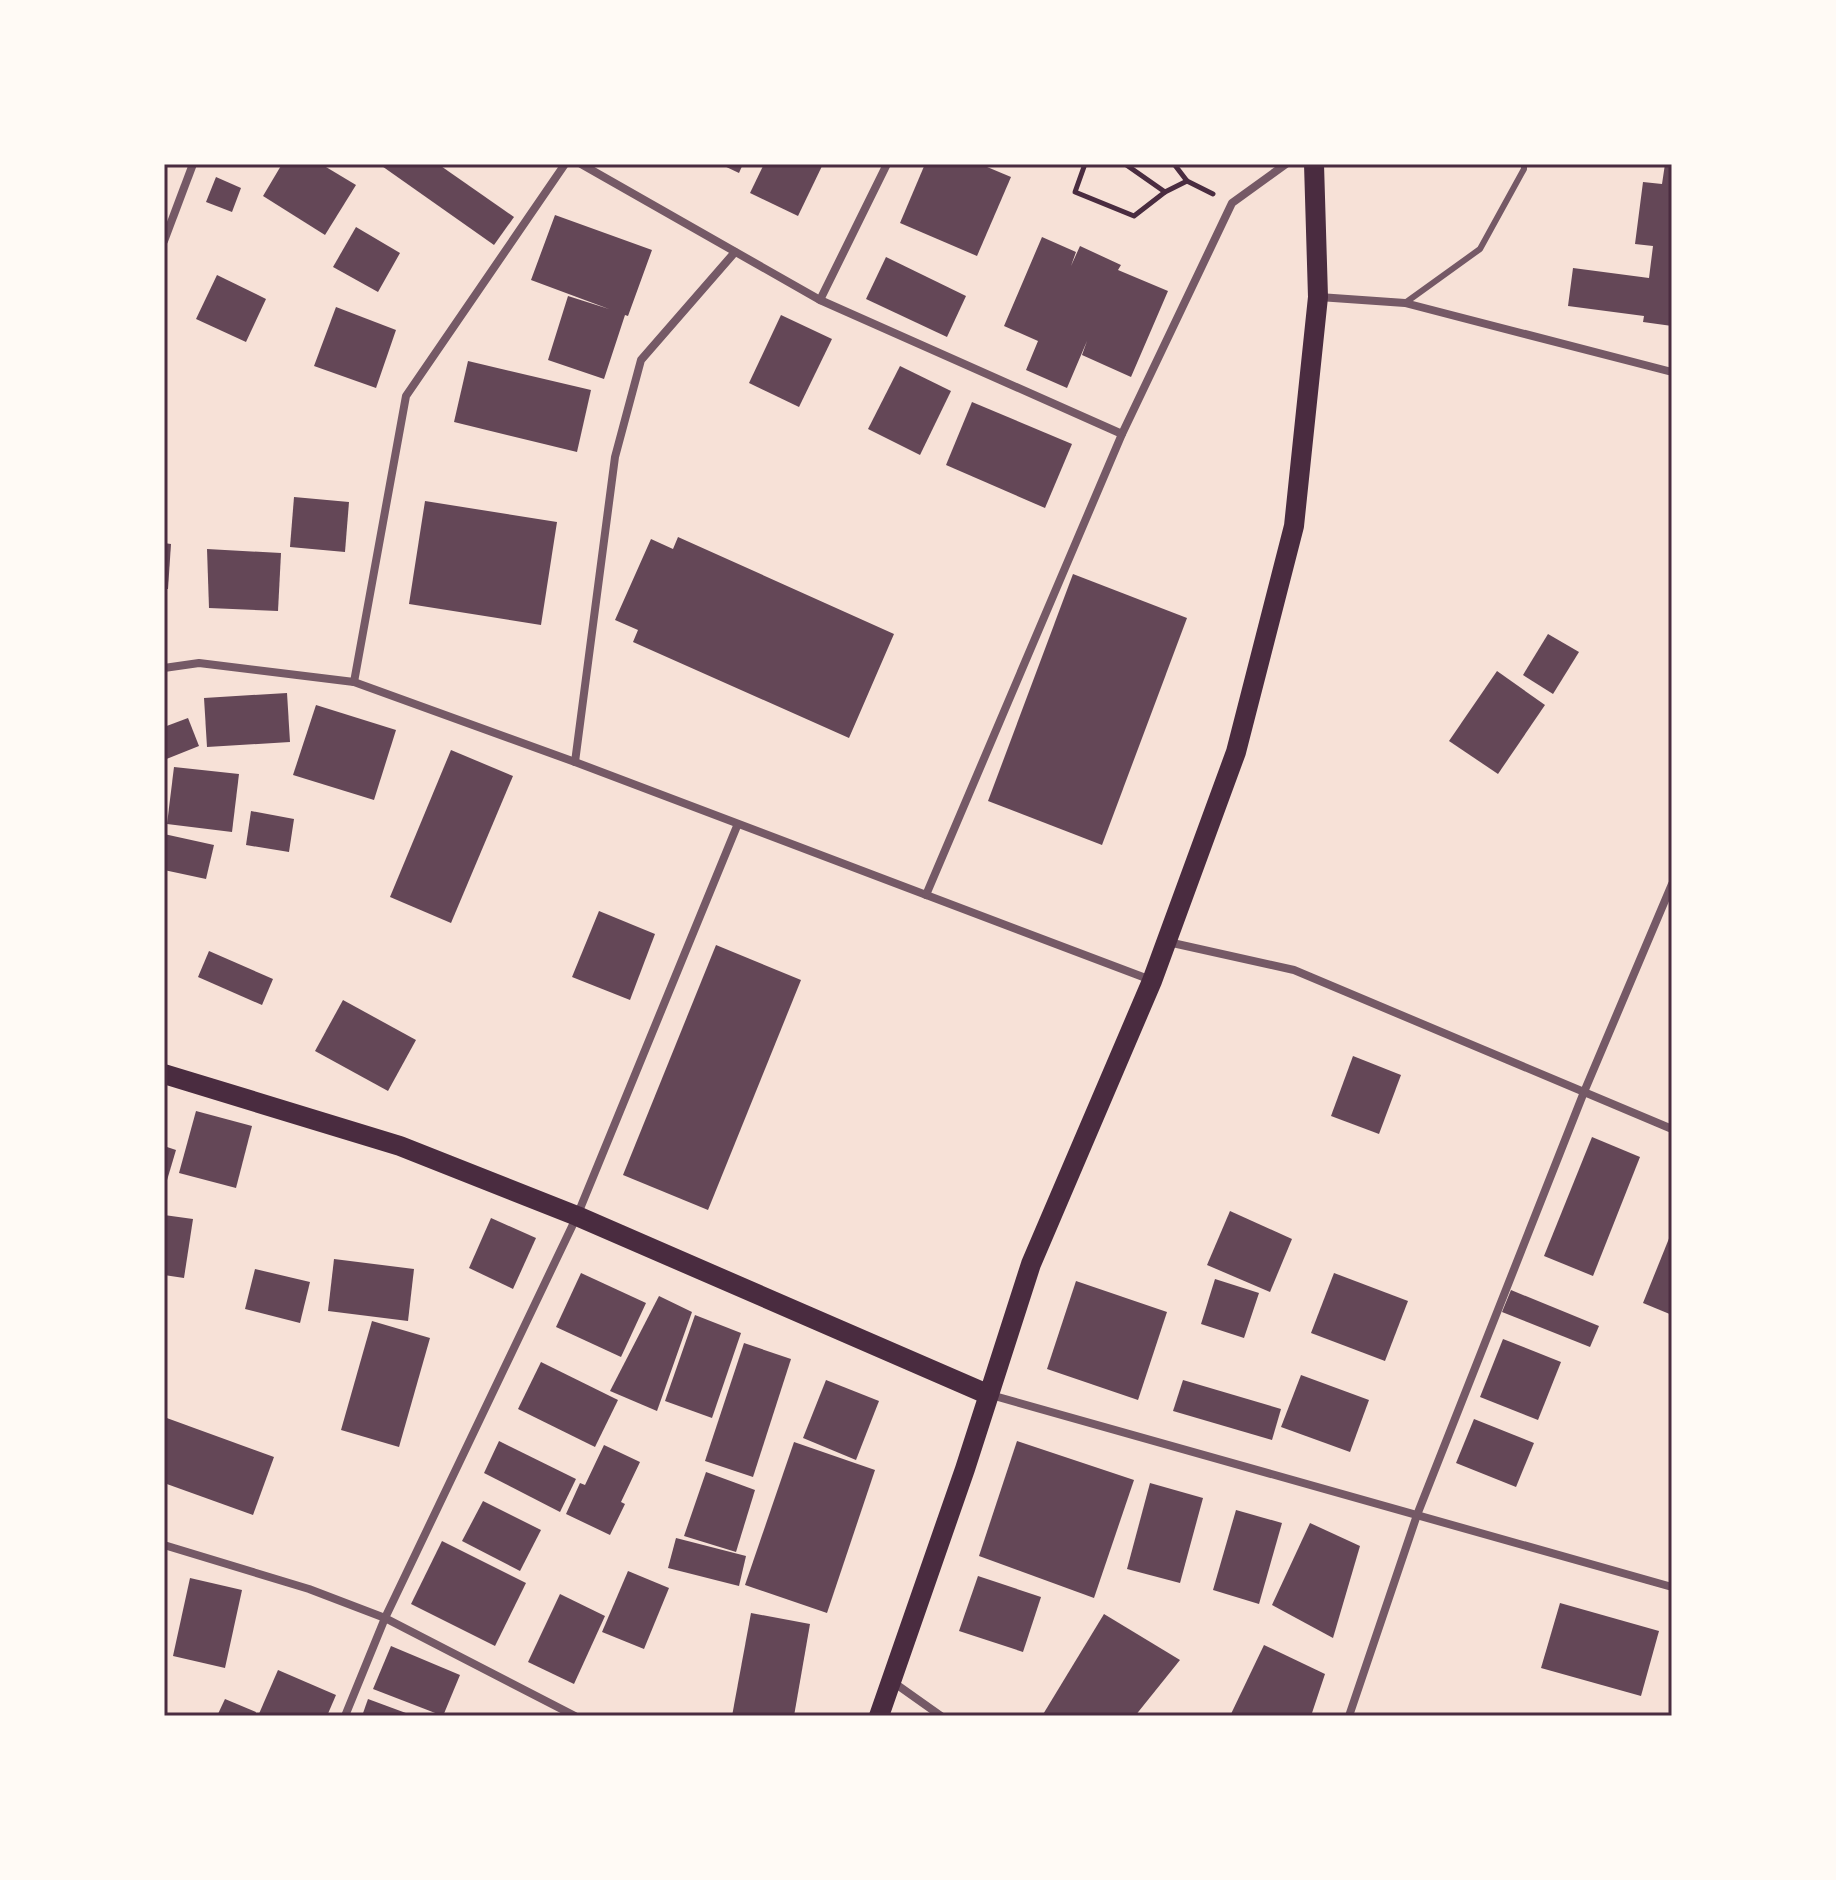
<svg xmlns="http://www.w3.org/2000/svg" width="1836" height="1880" viewBox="0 0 1836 1880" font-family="'Source Sans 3',sans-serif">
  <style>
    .building { fill: #644757 }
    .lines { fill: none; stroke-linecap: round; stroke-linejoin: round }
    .path { stroke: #4a2c40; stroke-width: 5 }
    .service { stroke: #755966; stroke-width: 6 }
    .minor { stroke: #755966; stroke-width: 8 }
    .primary { stroke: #4a2c40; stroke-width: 20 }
    .neatline { fill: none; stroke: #4a2c40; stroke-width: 3 }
  </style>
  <rect width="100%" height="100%" fill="#f7e1d7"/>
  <g class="building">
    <path d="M282,164H321L356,185L325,235L263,196Z"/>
    <path d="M379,164H438L514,217L494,245Z"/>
    <path d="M720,164H743L739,173Z"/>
    <path d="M764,164H823L798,216L750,193Z"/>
    <path d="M925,164H980L1011,177L977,256L900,223Z"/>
    <path d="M1665,164H1672V326L1643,322L1644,316L1568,306L1573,268L1649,278L1653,246L1635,244L1643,182L1662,184Z"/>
    <path d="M216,177L241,188L232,212L206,202Z"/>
    <path d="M555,215L652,250L628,316L625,315L604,379L548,360L568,296L609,309L531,280Z"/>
    <path d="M356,227L400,253L378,292L333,267Z"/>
    <path d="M1042,237L1076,252L1071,266L1080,246L1121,265L1118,270L1168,291L1131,377L1082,355L1087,341L1067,388L1026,370L1038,341L1004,326Z"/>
    <path d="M886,257L966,296L947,337L866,299Z"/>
    <path d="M217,275L266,299L246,342L196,319Z"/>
    <path d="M336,307L396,330L376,388L314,366Z"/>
    <path d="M781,315L832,339L799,407L749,383Z"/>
    <path d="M468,361L591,390L577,452L454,422Z"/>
    <path d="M900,366L951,391L920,455L868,429Z"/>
    <path d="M972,402L1072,444L1045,508L946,465Z"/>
    <path d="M294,497L349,502L345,552L290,547Z"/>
    <path d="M425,501L557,522L541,625L409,604Z"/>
    <path d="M678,537L894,634L849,738L633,642L638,630L615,620L651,539L673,549Z"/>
    <path d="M164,543L171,544L168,589H164Z"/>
    <path d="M207,549L281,553L278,611L209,608Z"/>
    <path d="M1073,574L1187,618L1102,845L988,801Z"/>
    <path d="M1548,634L1579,652L1553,694L1523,675Z"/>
    <path d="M1497,671L1545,705L1498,774L1449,741Z"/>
    <path d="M287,693L290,742L207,747L204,698Z"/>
    <path d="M316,705L396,730L374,800L293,775Z"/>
    <path d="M188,718L199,746L164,760V727Z"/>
    <path d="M451,750L513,776L451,923L390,897Z"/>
    <path d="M174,767L239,774L232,832L167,824Z"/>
    <path d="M251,811L294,819L289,852L246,845Z"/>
    <path d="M164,834L214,845L206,879L164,870Z"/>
    <path d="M599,911L655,934L630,1000L572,977Z"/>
    <path d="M716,945L801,980L708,1210L623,1175Z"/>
    <path d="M209,951L273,979L262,1005L198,977Z"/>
    <path d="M343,1000L416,1040L388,1091L315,1051Z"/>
    <path d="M1353,1056L1401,1075L1379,1134L1331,1116Z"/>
    <path d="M196,1111L252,1126L236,1188L179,1173Z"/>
    <path d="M1592,1137L1640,1157L1593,1276L1544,1256Z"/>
    <path d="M164,1146L176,1150L165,1187H164Z"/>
    <path d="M1230,1211L1292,1239L1270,1292L1207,1265Z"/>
    <path d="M164,1215L193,1219L184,1278L164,1275Z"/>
    <path d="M491,1218L536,1238L513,1289L469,1268Z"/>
    <path d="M1672,1231V1315L1643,1303Z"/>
    <path d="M334,1259L414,1269L408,1321L328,1311Z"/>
    <path d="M255,1269L310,1282L300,1323L245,1309Z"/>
    <path d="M581,1273L646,1303L621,1357L556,1327Z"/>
    <path d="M1334,1273L1408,1301L1385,1361L1311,1333Z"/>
    <path d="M1215,1279L1259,1293L1244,1338L1201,1324Z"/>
    <path d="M1076,1281L1167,1312L1138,1400L1047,1369Z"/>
    <path d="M1511,1290L1599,1326L1590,1347L1502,1312Z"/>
    <path d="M659,1296L692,1312L657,1411L610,1391Z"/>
    <path d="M695,1315L741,1333L712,1418L665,1401Z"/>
    <path d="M372,1321L430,1338L399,1447L341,1430Z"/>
    <path d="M1503,1339L1561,1362L1538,1420L1480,1397Z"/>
    <path d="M744,1343L791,1359L753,1477L705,1461Z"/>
    <path d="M541,1362L618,1400L595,1447L518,1409Z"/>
    <path d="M1301,1375L1369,1400L1350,1452L1281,1427Z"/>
    <path d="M826,1380L879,1401L856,1460L803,1438Z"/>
    <path d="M1183,1380L1281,1409L1272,1440L1173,1411Z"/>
    <path d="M164,1417L274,1457L253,1515L164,1483Z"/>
    <path d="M1474,1419L1534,1443L1516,1487L1456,1463Z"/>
    <path d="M499,1441L576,1479L560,1512L484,1473Z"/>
    <path d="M1017,1441L1134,1480L1094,1598L979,1556Z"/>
    <path d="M794,1442L875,1470L827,1613L745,1585Z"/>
    <path d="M604,1445L640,1462L621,1502L625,1504L610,1535L566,1514L580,1483L585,1485Z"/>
    <path d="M706,1472L755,1490L736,1552L684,1536Z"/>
    <path d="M1150,1483L1203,1498L1180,1583L1127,1569Z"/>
    <path d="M483,1501L541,1530L520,1571L462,1541Z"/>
    <path d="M1236,1510L1282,1523L1259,1604L1213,1590Z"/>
    <path d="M1310,1523L1360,1546L1333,1638L1272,1605Z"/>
    <path d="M676,1538L746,1556L739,1586L668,1568Z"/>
    <path d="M442,1541L526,1583L495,1646L411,1604Z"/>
    <path d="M628,1571L669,1588L644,1649L602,1632Z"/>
    <path d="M978,1576L1041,1597L1023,1652L959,1631Z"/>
    <path d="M190,1578L242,1590L225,1668L173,1656Z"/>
    <path d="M560,1594L605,1616L574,1684L528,1662Z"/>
    <path d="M1560,1603L1659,1631L1641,1696L1541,1668Z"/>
    <path d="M751,1613L810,1624L794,1716H732Z"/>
    <path d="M1104,1614L1180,1660L1135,1716H1042Z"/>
    <path d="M1264,1645L1325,1674L1311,1716H1230Z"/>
    <path d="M391,1646L460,1675L443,1716L373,1689Z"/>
    <path d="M278,1670L336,1695L327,1716H258Z"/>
    <path d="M225,1699L256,1712L255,1716H217Z"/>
    <path d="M368,1699L414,1716H362Z"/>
  </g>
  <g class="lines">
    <g class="path">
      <path d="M1085,164L1075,192L1134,216L1165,192"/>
      <path d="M1125,164L1165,192L1187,181"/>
      <path d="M1174,164L1187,181L1213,194"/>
    </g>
    <path class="service" d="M1405,303L1480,249L1524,169V164"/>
    <g class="minor">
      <path d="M581,164L820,300L1122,434"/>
      <path d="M164,241L193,164"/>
      <path d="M1319,297L1405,303L1672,372"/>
      <path d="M820,300L887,164"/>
      <path d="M164,668L199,663L354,682L575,762L1151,980"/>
      <path d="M354,682L406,396L565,164"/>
      <path d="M575,762L615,457L641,360L735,252"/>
      <path d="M926,895L1122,434L1232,203L1286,164"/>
      <path d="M1168,942L1294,970L1672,1129"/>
      <path d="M991,1395L1672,1587"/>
      <path d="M164,1545L309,1589L385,1618L575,1716"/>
      <path d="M893,1682L941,1716"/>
      <path d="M345,1716L385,1618L577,1216L737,826"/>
      <path d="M1349,1716L1417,1515L1584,1092L1672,884"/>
    </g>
    <g class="primary">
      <path d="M164,1074L400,1146L577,1216L987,1394"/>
      <path d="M879,1716L965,1469L1031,1264L1152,981L1236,752L1294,526L1318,297L1314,164"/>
    </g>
  </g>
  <rect width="1836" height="1880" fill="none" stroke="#fffaf5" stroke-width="332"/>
  <rect x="166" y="166" width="1504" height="1548" class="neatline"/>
</svg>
